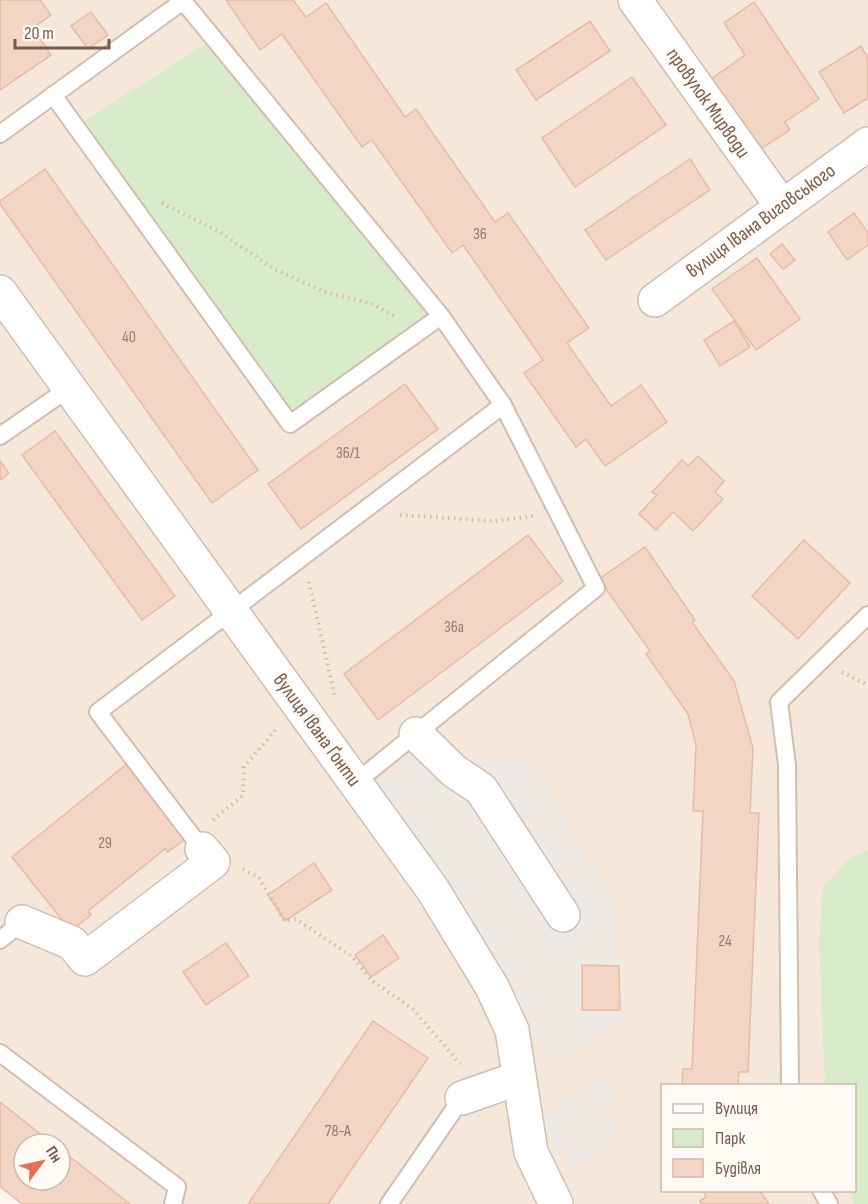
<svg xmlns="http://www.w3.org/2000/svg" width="868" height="1204" viewBox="0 0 868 1204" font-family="'Sofia Sans Condensed',sans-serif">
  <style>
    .residential { fill: #f5e8da; fill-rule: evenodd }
    .industrial { fill: #efe9e4 }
    .green { fill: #d8ecc9 }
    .building { fill: #f3d5c3; stroke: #e6bba3; stroke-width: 1.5 }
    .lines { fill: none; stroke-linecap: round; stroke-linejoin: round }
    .lane-casing { stroke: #d1beb0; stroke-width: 20 }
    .street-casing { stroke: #d1beb0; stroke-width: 36 }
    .path { stroke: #d9b8a5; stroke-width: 4; stroke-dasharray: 1.5 4.5; stroke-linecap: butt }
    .lane { stroke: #fff; stroke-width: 16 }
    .street { stroke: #fff; stroke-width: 33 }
    .labels { text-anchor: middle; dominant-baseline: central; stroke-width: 4.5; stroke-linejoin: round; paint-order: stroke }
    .number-label { font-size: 16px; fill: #987a6a }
    .street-label { font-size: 20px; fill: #7a5c4d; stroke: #fffaf3 }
  </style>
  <rect width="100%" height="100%" fill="#fdf6ec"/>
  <path class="residential" d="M0,0H868V1204H21L0,1188ZM662,1086H854V1190H662ZM24,1144H60V1180H24Z"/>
  <g class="industrial">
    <path d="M411,758L531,760L617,905L625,1019L557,1064L372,787Z"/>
    <path d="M601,1075L619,1101L605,1111L621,1136L573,1168L539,1118Z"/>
  </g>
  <g class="green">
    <path d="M205,44L432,315L290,417L80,124Z"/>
    <path d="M868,850V1204H854L850,1191L854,1190V1086L825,1085L819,943L823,887L850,858Z"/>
  </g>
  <g class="building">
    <path d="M0,0H40L51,15L33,28L51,55L0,90Z"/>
    <path d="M226,0H293L306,17L326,3L405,117L416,109L495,222L508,213L589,328L567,343L611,406L641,385L667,422L605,466L586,439L576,447L524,373L543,360L463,245L452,253L372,140L362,147L282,34L260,50Z"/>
    <path d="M754,2L819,99L785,122L790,130L759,150L711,79L745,55L724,23Z"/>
    <path d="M91,12L108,35L88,49L71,26Z"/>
    <path d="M590,21L610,51L536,100L516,70Z"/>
    <path d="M861,46L868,58V98L844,113L819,72Z"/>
    <path d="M632,77L666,125L575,187L542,138Z"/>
    <path d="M690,159L710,190L606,260L585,230Z"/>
    <path d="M45,169L258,470L212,503L0,204V201Z"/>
    <path d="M854,213L868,233V245L847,260L828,232Z"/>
    <path d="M782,244L795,260L783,269L770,254Z"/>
    <path d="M757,258L800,319L756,350L712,289Z"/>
    <path d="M734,321L750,347L720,366L704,340Z"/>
    <path d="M405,384L438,429L301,529L268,484Z"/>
    <path d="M55,431L175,596L142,620L22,455Z"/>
    <path d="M698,456L724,481L715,492L723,499L693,531L673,512L656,530L639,514L657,495L652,492L682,460L688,466Z"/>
    <path d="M0,461L9,473L0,480Z"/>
    <path d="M528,535L563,581L378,720L344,674Z"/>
    <path d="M804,540L850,583L798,639L752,596Z"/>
    <path d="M645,547L695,620L692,622L734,681L753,748L750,813H759L748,1072H739L738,1086H682L683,1069H692L703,811H693L696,745L688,714L646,654L650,651L599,579Z"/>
    <path d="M128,763L188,837L168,852L165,849L88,911L91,915L71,931L12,857Z"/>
    <path d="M314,863L332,890L285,921L268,895Z"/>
    <path d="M383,935L399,958L371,977L355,955Z"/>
    <path d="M226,943L249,976L206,1005L183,972Z"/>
    <path d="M582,965L619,966L620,1010H582Z"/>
    <path d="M373,1021L428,1058L328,1204H248Z"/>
    <path d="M0,1102L53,1144H24V1180H60V1149L130,1204H22L0,1186Z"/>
    <path d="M703,1190H759L769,1204H702L700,1201L706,1197Z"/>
  </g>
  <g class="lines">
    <g class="lane-casing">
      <g id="lane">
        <path d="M53,95L290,424L441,316"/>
        <path d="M0,134L183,1L441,316L503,405L98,712L202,849"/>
        <path d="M0,436L68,389"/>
        <path d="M355,783L596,588L503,405"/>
        <path d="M0,940L22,922"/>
        <path d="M0,1053L177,1187L173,1204"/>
        <path d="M790,1086L787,765L779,702L868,615"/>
        <path d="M821,1190L829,1204"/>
        <path d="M389,1204L462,1098"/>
      </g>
    </g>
    <g class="street-casing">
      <g id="street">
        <path d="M635,0L781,205"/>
        <path d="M0,292L433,890L492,987L512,1030L531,1152L556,1204"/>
        <path d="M655,300L868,144"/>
        <path d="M416,734L454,771L481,789L563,915"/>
        <path d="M22,922L72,943L85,959L213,862L202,849"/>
        <path d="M462,1098L519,1078"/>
      </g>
    </g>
    <g class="path">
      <path d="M162,203L218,231L274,269L325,292L372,304L396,317"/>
      <path d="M400,515L495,521L533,516"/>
      <path d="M309,582L335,697"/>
      <path d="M842,672L868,685"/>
      <path d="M213,820L243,795L244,767L277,728"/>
      <path d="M243,869L259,878L285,921L296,919L353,957L371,980L413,1009L460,1064"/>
    </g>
    <use href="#lane" class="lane"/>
    <use href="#street" class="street"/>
  </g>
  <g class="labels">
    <g class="number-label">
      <text x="480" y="234">36</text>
      <text x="129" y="337">40</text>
      <text x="348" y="453">36/1</text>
      <text x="454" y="627">36а</text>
      <text x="105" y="843">29</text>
      <text x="725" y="941">24</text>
      <text x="338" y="1131">78-А</text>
    </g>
    <g class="street-label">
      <text transform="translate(708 103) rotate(55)">провулок Мирводи</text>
      <text transform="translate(761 221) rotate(-36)">вулиця Івана Виговського</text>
      <text transform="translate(317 730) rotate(54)">вулиця Івана Ґонти</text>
    </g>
  </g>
  <rect x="661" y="1084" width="195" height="108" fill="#fffaf3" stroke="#cabbb1" stroke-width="1.5"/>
  <rect x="673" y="1104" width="30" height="9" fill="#ffffff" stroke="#cabbb1" stroke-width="1.5"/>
  <text x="715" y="1114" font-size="18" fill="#7a5c4d">Вулиця</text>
  <rect x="673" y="1129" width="30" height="18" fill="#d8ecc9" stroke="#cabbb1" stroke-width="1.5"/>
  <text x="715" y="1144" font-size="18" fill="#7a5c4d">Парк</text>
  <rect x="673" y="1159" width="30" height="18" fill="#f3d5c3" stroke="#cabbb1" stroke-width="1.5"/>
  <text x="715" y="1174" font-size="18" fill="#7a5c4d">Будівля</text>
  <g transform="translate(42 1162) rotate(57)"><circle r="28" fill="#fffaf3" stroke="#cabbb1" stroke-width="1.5"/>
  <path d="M0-4.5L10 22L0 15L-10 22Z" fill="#e76f51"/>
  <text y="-9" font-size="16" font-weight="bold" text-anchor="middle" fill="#7a5c4d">Пн</text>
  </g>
  <path d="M15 39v9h94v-9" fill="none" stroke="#7a5c4d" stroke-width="3"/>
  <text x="24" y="39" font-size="18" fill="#7a5c4d" stroke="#fffaf3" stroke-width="4.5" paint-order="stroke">20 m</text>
</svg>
